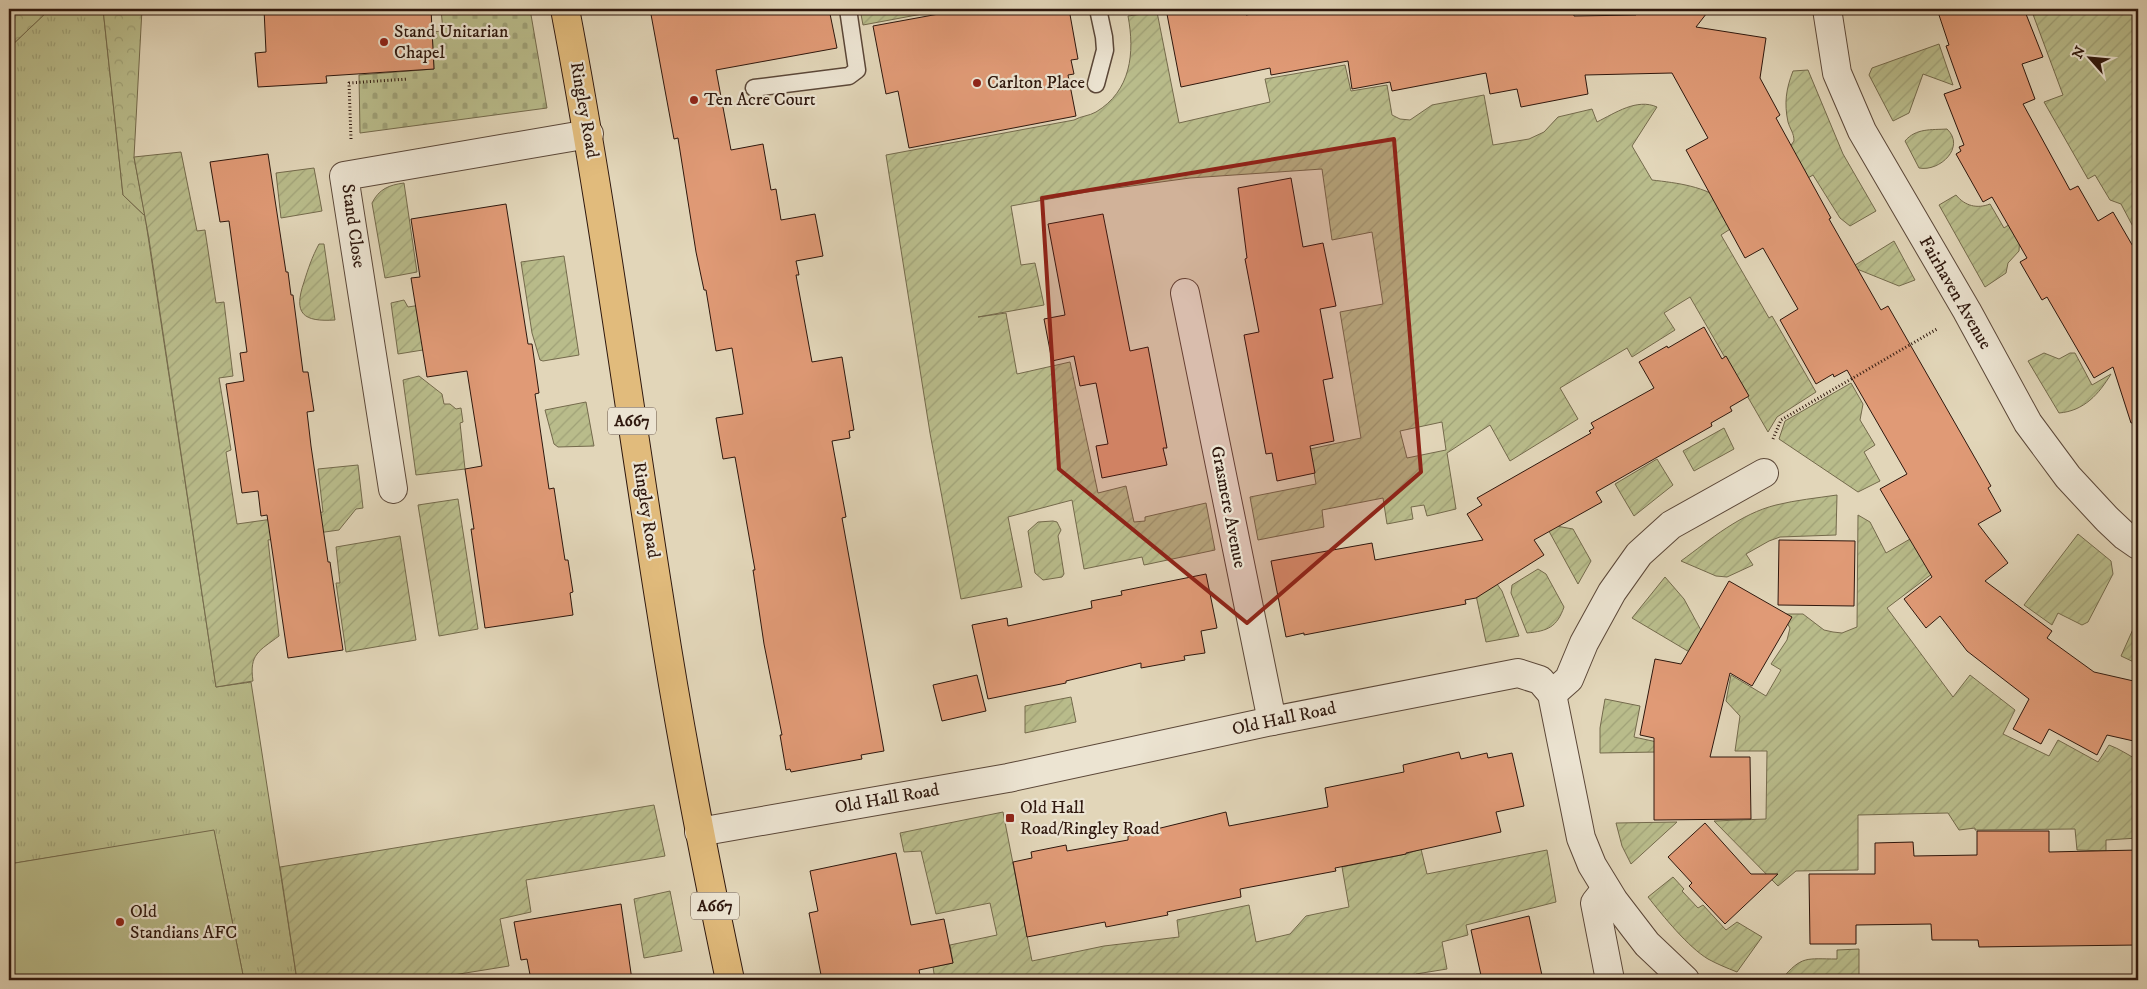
<svg xmlns="http://www.w3.org/2000/svg" width="2147" height="989" viewBox="0 0 2147 989" font-family="'IM FELL DW Pica',serif">
  <style>
    .grass { fill: url(#grass-tufts); stroke: #746a4c }
    .forest { fill: url(#forest-crowns); stroke: #746a4c }
    .cemetery { fill: url(#cemetery-stones); stroke: #746a4c }
    .garden { fill: url(#garden-furrows); stroke: #746a4c; fill-rule: evenodd }
    .pitch { fill: #b9bc8b; stroke: #746a4c }
    .building { fill: #e09a76; stroke: #2e170d }
    .lines { fill: none; stroke-linecap: round; stroke-linejoin: round }
    .service-casing { stroke: #5b4738; stroke-width: 19 }
    .minor-casing { stroke: #5b4738; stroke-width: 30 }
    .primary-casing { stroke: #2e170d; stroke-width: 30 }
    .path { stroke: #2e170d; stroke-width: 3; stroke-dasharray: 1 2.5; stroke-linecap: butt }
    .service { stroke: #ece4d2; stroke-width: 16 }
    .minor { stroke: #ece4d2; stroke-width: 28 }
    .primary { stroke: #e1bb7c; stroke-width: 28 }
    .marked { fill: #8f2418; fill-opacity: 0.2; stroke: #8f2418; stroke-width: 4; stroke-linejoin: round }
    .poi-dot { fill: #8f2418; stroke: #ece4d2; stroke-width: 2 }
    .labels { text-anchor: middle; dominant-baseline: central; stroke-width: 4.5; stroke-linejoin: round; paint-order: stroke }
    .shield { fill: #ece4d2; stroke: #675448; stroke-width: 1 }
    .shield-label { font-size: 16px; font-weight: bold; fill: #2e170d }
    .poi-label { font-size: 18px; fill: #2e170d; stroke: #ece4d2; text-anchor: start }
    .street-label { font-size: 18px; fill: #2e170d; stroke: #ece4d2 }
  </style>
  <defs>
    <pattern id="grass-tufts" width="24" height="20" patternUnits="userSpaceOnUse" patternTransform="scale(1.25)"><rect width="24" height="20" fill="#b9bc8b"/><path d="M3 7l-1-3M5 7V3M7 7l1-3M15 17l-1-3M17 17v-4M19 17l1-3" fill="none" stroke="#9fa177"/></pattern>
    <pattern id="forest-crowns" width="20" height="18" patternUnits="userSpaceOnUse" patternTransform="scale(1.25)"><rect width="20" height="18" fill="#b9bc8b"/><path d="M2 6a3 3 0 1 1 6 0M12 15a3 3 0 1 1 6 0" fill="none" stroke="#9fa177"/></pattern>
    <pattern id="cemetery-stones" width="16" height="16" patternUnits="userSpaceOnUse" patternTransform="scale(1.25)"><rect width="16" height="16" fill="#b9bc8b"/><path d="M2 7V4a2 2 0 0 1 4 0v3zM10 15v-3a2 2 0 0 1 4 0v3z" fill="#9fa177"/></pattern>
    <pattern id="garden-furrows" width="10" height="10" patternUnits="userSpaceOnUse" patternTransform="scale(1.25)"><rect width="10" height="10" fill="#b9bc8b"/><path d="M-1 1l2-2M0 10L10 0M9 11l2-2" fill="none" stroke="#9fa177"/></pattern>
  </defs>
  <rect width="100%" height="100%" fill="#e2d6b9"/>
  <filter id="stains"><feTurbulence type="fractalNoise" baseFrequency=".004" numOctaves="4"/><feColorMatrix values="0 0 0 0 .2 0 0 0 0 .09 0 0 0 0 .02 0 0 0 .5 -.17"/></filter>
  <radialGradient id="worn" r=".72"><stop offset=".6" stop-color="#630" stop-opacity="0"/><stop offset="1" stop-color="#630" stop-opacity=".3"/></radialGradient>
  <path class="grass" d="M50,9H103L123,195L145,216L216,687L251,682L297,980H244L214,831L9,864V48Z"/>
  <g class="forest">
    <path d="M9,9H50L9,48Z"/>
    <path d="M103,9H142L134,157L145,216L123,195Z"/>
  </g>
  <path class="cemetery" d="M441,9H530L547,108L360,133L359,75L434,69L432,32L443,31Z"/>
  <g class="garden">
    <path d="M860,9H949L863,25Z"/>
    <path d="M1583,9H1633L1630,13L1583,11Z"/>
    <path d="M2031,9H2138V236L2121,204L2110,200L2095,175L2088,179L2044,102L2063,95Z"/>
    <path d="M1157,12L1179,123L1270,102L1265,79L1345,65L1351,91L1387,85L1392,115L1400,119L1410,120L1432,105L1484,95L1493,145L1529,139L1544,132L1558,117L1592,109L1597,122C1615,113 1637,98 1657,107L1632,146L1652,180C1677,183 1706,186 1726,203C1732,208 1736,216 1741,222L1721,235L1769,318L1772,316L1816,392L1777,417L1768,432L1690,297L1664,313L1675,330L1632,357L1627,348L1560,388L1578,419L1510,461L1490,425L1447,453L1456,509L1427,516L1424,505L1411,507L1413,519L1387,524L1383,498L1322,510L1324,527L1258,540L1250,497L1316,484L1310,449L1361,438L1340,312L1383,304L1372,232L1332,240L1322,169L1190,178L1087,192L1011,206L1021,265L1035,263L1044,305L978,317L1006,313L1017,374L1070,362L1098,493L1126,486L1134,522L1145,521V517L1206,503L1215,550L1144,565L1142,557L1084,569L1072,500L1008,517L1022,587L961,599L930,433L886,155L1074,120C1081,116 1089,116 1096,112C1131,91 1135,53 1128,16ZM1442,422L1446,450L1407,458L1400,431Z"/>
    <path d="M1939,44L1953,85L1923,74L1909,113L1893,121L1869,75L1872,68Z"/>
    <path d="M1808,70L1843,154L1876,211L1850,226L1840,218L1813,175L1803,181L1787,151L1794,141C1794,133 1790,129 1788,122C1784,103 1786,89 1793,71Z"/>
    <path d="M1947,129C1966,147 1940,172 1919,168L1905,141C1916,128 1931,130 1947,129Z"/>
    <path d="M181,152L197,231L205,230L216,303L224,302L233,376L219,378L231,450L226,452L237,524L323,512L318,469L358,465L363,508L356,509L339,530L268,540L279,636C259,651 249,654 253,681L216,687L149,239L134,157Z"/>
    <path d="M314,168L322,211L281,218L276,173Z"/>
    <path d="M404,183L417,272L385,278L372,203C379,189 389,185 404,183Z"/>
    <path d="M1956,195C1965,206 1977,209 1990,204L2004,228L2013,222L2020,232L2019,251L2008,263L2006,273L1985,287L1939,205Z"/>
    <path d="M1894,241L1915,280L1899,286L1852,267Z"/>
    <path d="M319,244H324L335,320C303,322 293,314 304,282C308,269 312,257 319,244Z"/>
    <path d="M564,256L579,355L543,361L540,360L532,333L521,262Z"/>
    <path d="M404,300L408,307L452,300L460,344L398,354L391,303Z"/>
    <path d="M2044,353L2059,359L2070,353H2075L2092,385L2111,374C2099,394 2084,411 2059,413L2028,361Z"/>
    <path d="M419,376L442,394L444,404H450L456,409L461,408L463,422L460,423L465,469L416,475L403,380Z"/>
    <path d="M1851,383L1863,404L1860,420L1875,445L1864,452L1880,481L1858,492L1779,439L1785,421Z"/>
    <path d="M586,402L594,446L558,447L554,444L545,410Z"/>
    <path d="M1724,428L1734,449L1694,471L1683,451Z"/>
    <path d="M1657,459L1673,485L1634,516L1615,484Z"/>
    <path d="M1837,495L1836,535L1780,537L1769,541L1746,554L1753,565L1727,577L1716,576L1681,561C1711,539 1740,514 1776,505C1796,500 1817,498 1837,495Z"/>
    <path d="M458,499L478,629L439,636L418,505Z"/>
    <path d="M1858,515L1870,522L1886,553L1929,528L1949,561L1887,608L1953,697L1970,675L2015,710L2003,734L2049,756L2058,740L2098,762L2109,745C2120,749 2128,755 2138,760V838L2106,840V851L2077,850L2075,829L1975,830V828L1959,830L1948,813L1858,815V870L1796,871L1778,886L1714,821L1766,819L1767,751H1735L1740,716L1726,701L1731,675L1766,696L1781,670L1771,664L1787,640L1790,628L1782,614H1803L1824,630L1833,632L1842,633L1857,627Z"/>
    <path d="M1053,521L1057,522L1061,530L1058,536L1064,574L1062,577L1043,580L1035,573L1028,531L1038,522Z"/>
    <path d="M1545,524L1573,529L1591,561L1578,584Z"/>
    <path d="M2078,534L2111,561L2113,574L2088,622L2082,625L2058,613L2052,625L2024,605Z"/>
    <path d="M400,536L416,640L346,652L336,583H340L336,547Z"/>
    <path d="M1538,569L1546,574L1564,607C1557,627 1548,631 1527,633L1511,593L1512,585Z"/>
    <path d="M1471,572L1497,584L1502,591L1519,636L1486,642Z"/>
    <path d="M1665,577L1684,599L1703,634L1691,653L1632,618Z"/>
    <path d="M2138,618V664L2121,656Z"/>
    <path d="M1071,697L1076,722L1025,733V706Z"/>
    <path d="M1605,699L1640,706L1634,737L1657,742V752L1600,753V728Z"/>
    <path d="M654,805L665,856L526,880L531,912L500,919L509,966L453,975V980H297L280,867Z"/>
    <path d="M1003,812L1032,961L1104,946L1179,937L1177,920L1249,905L1256,942L1290,934L1306,916L1349,907L1342,867L1406,854L1421,849L1427,874L1547,850L1556,902L1466,925L1468,935L1442,942L1447,969L1416,974L1417,980H935L933,967L953,963L950,945L997,935L990,903L936,914L921,851L904,852L900,833Z"/>
    <path d="M1677,822L1631,864L1622,846L1616,823Z"/>
    <path d="M1673,877L1684,889L1682,891L1698,908L1703,905L1726,930L1737,922L1762,937L1737,972C1727,968 1717,964 1708,959C1688,947 1663,916 1648,897Z"/>
    <path d="M670,891L682,951L644,958L634,899Z"/>
    <path d="M1859,949V980H1781C1802,955 1806,959 1837,959V950Z"/>
  </g>
  <path class="pitch" d="M214,830L244,980H9V864Z"/>
  <g class="building">
    <path d="M264,9H431L434,69L326,76L327,83L258,87L255,53L266,52Z"/>
    <path d="M650,9H829L837,48L716,70L731,150L763,144L771,190L776,189L781,220L815,214L823,256L796,261L799,275H796L812,362L842,357L854,430L849,431L850,438L832,441L846,517L842,518L884,751L861,755L862,759L791,772L790,769L786,770L780,735H782L764,644L753,570H755L735,457L723,459L716,418L743,414L732,348L716,351L706,290H704L696,252L678,138L674,139Z"/>
    <path d="M966,9H1069L1078,59L1071,60L1074,74L1068,75L1076,116L909,148L898,91L886,94L873,26Z"/>
    <path d="M1166,9H1245L1246,15L1279,9H1573L1574,16L1636,15L1640,9H1710L1696,27L1766,38L1760,78L1780,115L1776,118L1831,218L1829,219L1881,310L1888,306L1991,486L1988,488L2001,511L1978,524L2008,563L1985,581L2052,631L2047,638L2094,672L2138,682V742L2107,735L2097,755L2049,729L2041,744L2013,729L2029,699L1967,651L1940,616L1926,628L1904,599L1932,577L1880,489L1907,474L1847,370L1834,377L1833,374L1816,384L1780,320L1798,309L1763,248L1745,258L1686,150L1708,138L1672,73L1585,75L1588,94L1521,107L1517,89L1490,94L1486,73L1392,91L1390,82L1352,89L1348,61L1271,75L1270,68L1181,87Z"/>
    <path d="M1937,9H2024L2043,57L2022,64L2035,99L2023,104L2070,190L2078,186L2098,221L2113,212L2138,255V422L2131,423L2113,367L2094,378L2047,297L2042,300L2020,262L2027,258L1992,197L1983,202L1956,154L1961,151L1959,147L1964,145L1944,94L1961,88L1946,46L1949,45Z"/>
    <path d="M268,154L286,272H288L291,295H293L303,372H308L314,411L307,412L311,446L328,562H330L343,650L288,658L267,515L261,516L258,491L242,493L226,384L244,381L240,353L247,352L229,221L220,222L210,162Z"/>
    <path d="M1291,178L1303,247L1323,243L1336,306L1320,309L1333,378L1323,380L1334,441L1310,446L1315,473L1277,481L1272,453L1266,454L1244,335L1259,332L1245,259L1247,258L1238,188Z"/>
    <path d="M506,204L528,344H532L539,393L535,394L549,489L554,488L565,560H568L573,592L570,593L573,615L485,628L471,529H474L465,469L482,466L467,371L427,377L411,278L420,277L411,219Z"/>
    <path d="M1103,214L1130,351L1148,347L1167,448H1163L1167,465L1102,478L1096,446L1108,444L1096,383L1080,386L1074,356L1052,361L1044,319L1065,315L1048,224Z"/>
    <path d="M1704,327L1722,359L1726,356L1749,396L1730,407L1732,411L1711,423L1712,426L1596,492L1602,502L1534,540L1544,555L1476,598L1465,600L1466,604L1304,635V633L1286,637L1271,561L1372,543L1375,560L1483,540L1467,514L1482,505L1477,498L1591,433L1589,431L1594,428L1591,423L1654,388L1639,362L1667,346L1668,348Z"/>
    <path d="M1779,540L1855,541L1854,606L1778,605Z"/>
    <path d="M1206,574L1217,628L1201,631L1205,653L1184,656L1185,660L1141,668V663L1066,681V683L988,699L972,625L1007,618L1008,626L1092,608L1091,601L1122,595L1121,591Z"/>
    <path d="M1729,581L1792,617L1752,686L1730,673L1710,757H1750L1751,819L1654,820V738L1640,735L1655,659L1681,664Z"/>
    <path d="M977,675L986,711L942,721L933,685Z"/>
    <path d="M1459,752L1461,759L1487,753L1488,758L1512,753L1524,806L1496,812L1501,832L1406,853V854L1335,868L1336,871L1240,889L1241,897L1167,912L1168,915L1106,927L1105,922L1027,937L1013,862L1032,858L1031,852L1066,845L1067,851L1128,840V836L1226,812L1229,826L1328,807L1325,788L1404,772L1403,765Z"/>
    <path d="M1705,823L1751,874H1778L1725,924L1689,886L1692,883L1668,857Z"/>
    <path d="M1977,831H2049V852L2138,850V945L1979,947L1978,940H1932L1931,924L1856,925V944H1810L1809,874H1875V843L1913,842L1914,856L1977,855Z"/>
    <path d="M896,853L911,925L944,919L953,963L919,970L921,980H822L809,913L818,911L810,871Z"/>
    <path d="M621,904L632,980H531L527,959L521,960L514,922Z"/>
    <path d="M1529,916L1543,980H1482L1471,930Z"/>
  </g>
  <g class="lines">
    <g class="service-casing">
      <g id="service">
        <path d="M1096,84L1105,50L1104,37L1098,9"/>
        <path d="M754,88L849,76L857,70L848,9"/>
      </g>
    </g>
    <g class="minor-casing">
      <g id="minor">
        <path d="M1827,9L1837,73L1862,131L1967,311L2028,423L2068,477L2107,519L2125,536L2138,545"/>
        <path d="M1185,293L1272,721"/>
        <path d="M393,489L344,176L589,134"/>
        <path d="M1552,694L1569,679L1584,643L1612,592L1639,554L1671,525L1764,473"/>
        <path d="M699,832L1008,778L1272,721L1518,673L1540,680L1552,694L1581,838L1592,865L1614,901L1647,944L1685,980"/>
        <path d="M1606,889L1595,903L1610,980"/>
      </g>
    </g>
    <g class="primary-casing">
      <path id="primary" d="M565,9C603,208 629,410 661,610C680,734 704,857 730,980"/>
    </g>
    <g class="path">
      <path d="M351,139L349,83L408,79"/>
      <path d="M1773,439L1781,420L1937,329"/>
    </g>
    <use href="#service" class="service"/>
    <use href="#minor" class="minor"/>
    <use href="#primary" class="primary"/>
  </g>
  <path class="marked" d="M1394,139L1421,472L1247,623L1059,469L1042,198Z"/>
  <g class="poi-dot">
    <circle cx="384" cy="42" r="5"/>
    <circle cx="977" cy="83" r="5"/>
    <circle cx="694" cy="100" r="5"/>
    <rect x="1005" y="813" width="10" height="10" rx="2.5"/>
    <circle cx="120" cy="922" r="5"/>
  </g>
  <g class="labels">
    <g class="shield">
      <rect x="608" y="407.5" width="48" height="27" rx="4"/>
      <rect x="691" y="892.5" width="48" height="27" rx="4"/>
    </g>
    <g class="shield-label">
      <text x="632" y="421">A667</text>
      <text x="715" y="906">A667</text>
    </g>
    <g class="poi-label">
      <text x="394" y="32">Stand Unitarian<tspan x="394" dy="21">Chapel</tspan></text>
      <text x="987" y="83">Carlton Place</text>
      <text x="704" y="100">Ten Acre Court</text>
      <text x="1020" y="808">Old Hall<tspan x="1020" dy="21">Road/Ringley Road</tspan></text>
      <text x="130" y="912">Old<tspan x="130" dy="21">Standians AFC</tspan></text>
    </g>
    <g class="street-label">
      <text transform="translate(584 110) rotate(80)">Ringley Road</text>
      <text transform="translate(353 226) rotate(82)">Stand Close</text>
      <text transform="translate(1955 293) rotate(60)">Fairhaven Avenue</text>
      <text transform="translate(1228 507) rotate(79)">Grasmere Avenue</text>
      <text transform="translate(646 510) rotate(81)">Ringley Road</text>
      <text transform="translate(1284 719) rotate(-12)">Old Hall Road</text>
      <text transform="translate(887 799) rotate(-10)">Old Hall Road</text>
    </g>
  </g>
  <rect width="2147" height="989" fill="none" stroke="#e2d6b9" stroke-width="30"/>
  <rect x="10" y="10" width="2127" height="969" fill="none" stroke="#2e170d" stroke-width="2.5"/>
  <rect x="15" y="15" width="2117" height="959" fill="none" stroke="#2e170d"/>
  <g transform="translate(2090 58) rotate(297)" stroke="#ece4d2" stroke-width="4" paint-order="stroke">
  <path d="M0-4L9 19L0 12L-9 19Z" fill="#2e170d"/>
  <text y="-8" font-size="14" font-weight="bold" text-anchor="middle" fill="#2e170d">N</text>
  </g>
  <rect width="100%" height="100%" filter="url(#stains)"/>
  <rect width="100%" height="100%" fill="url(#worn)"/>
</svg>
